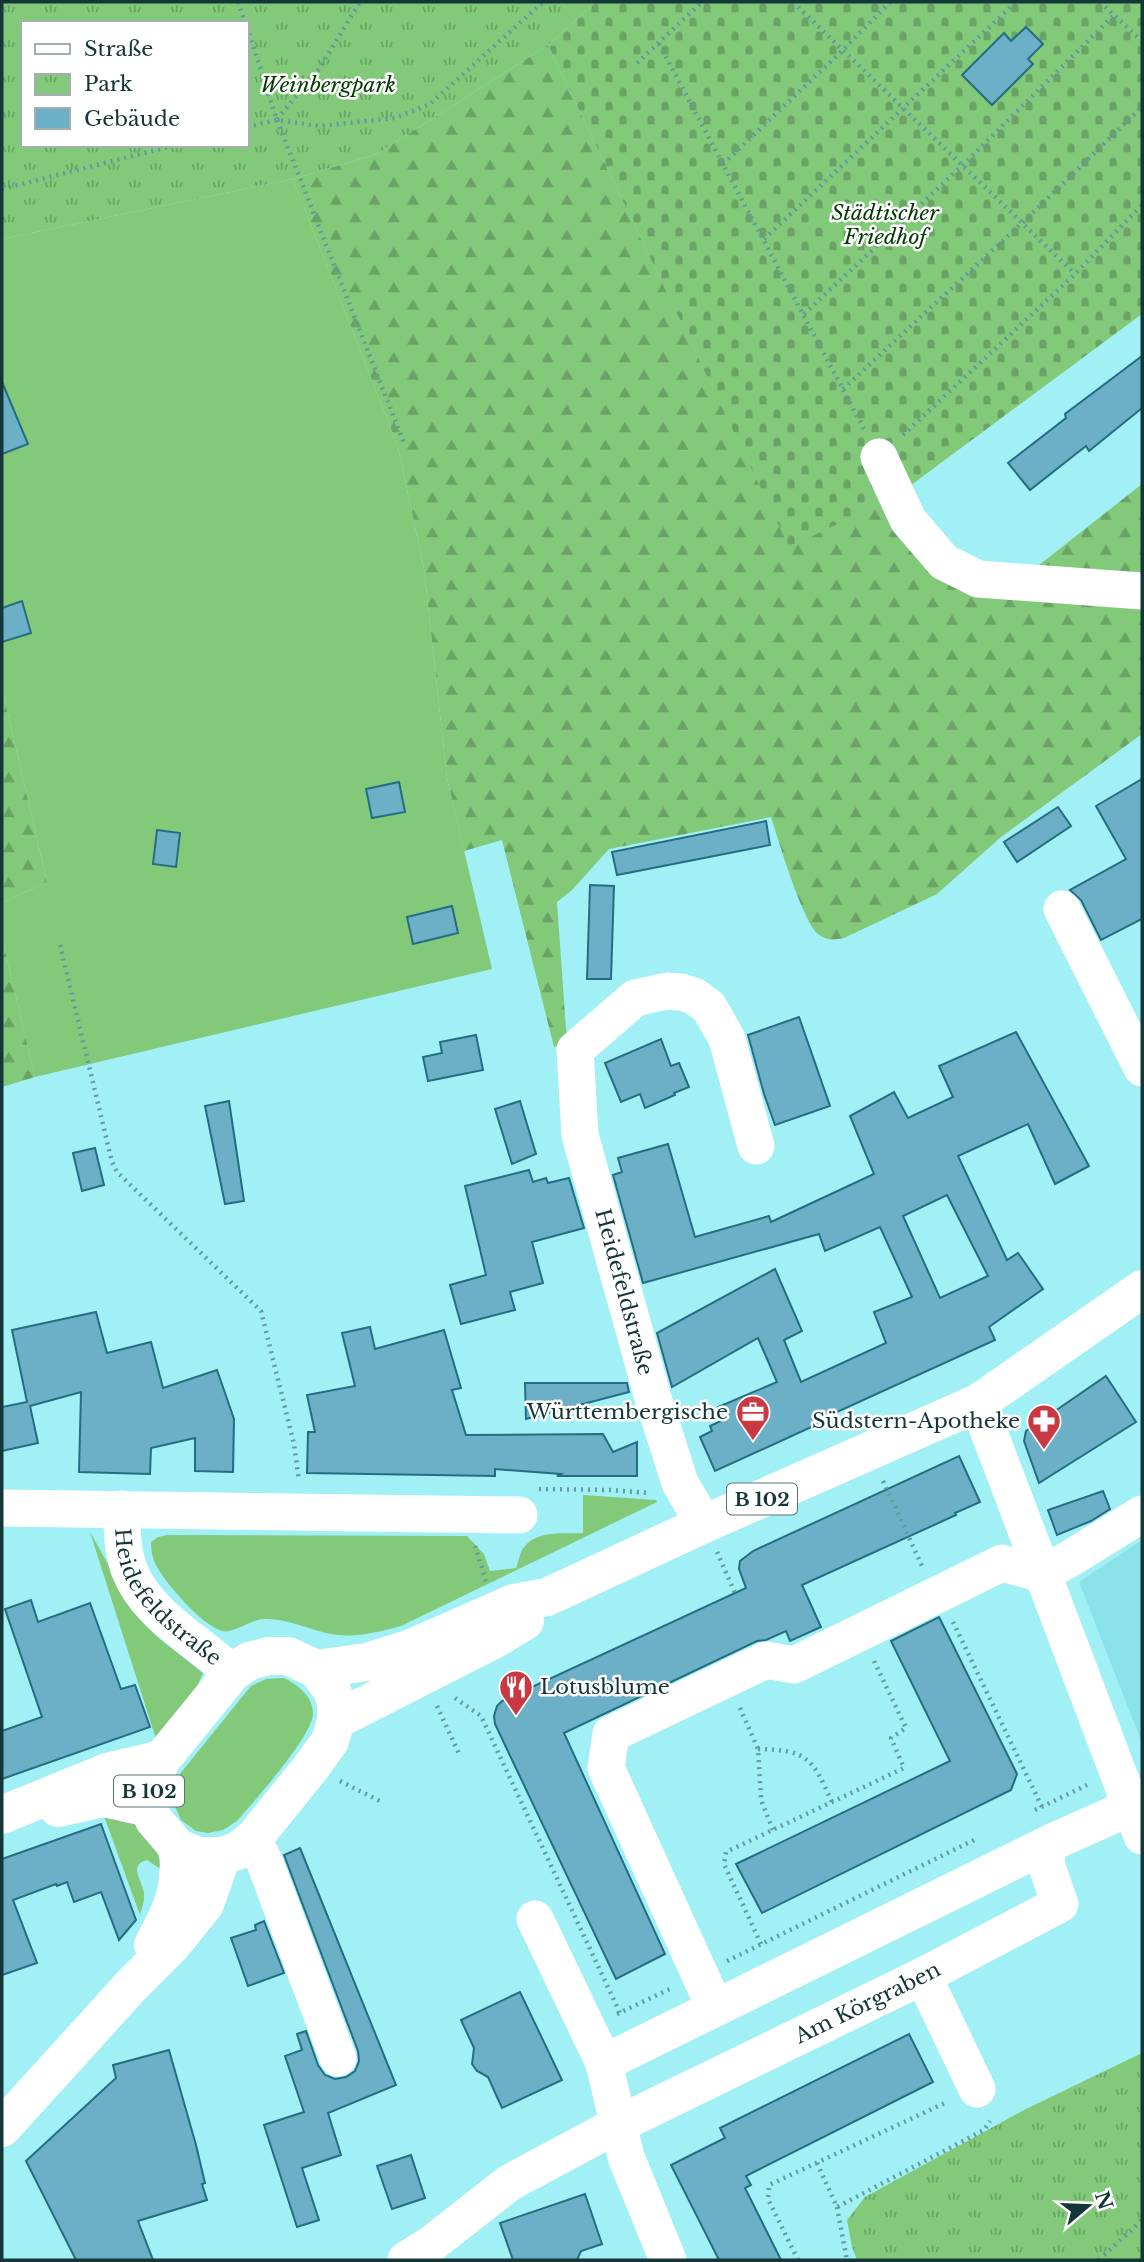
<svg xmlns="http://www.w3.org/2000/svg" width="1144" height="2262" viewBox="0 0 1144 2262" font-family="'Libre Baskerville',serif">
  <style>
    .built { fill: #8ae2e8 }
    .green { fill: #83c97a }
    .forest { fill: url(#forest-firs) }
    .cemetery { fill: url(#cemetery-stones) }
    .park { fill: url(#park-tufts); fill-rule: evenodd }
    .building { fill: #6cb0c8; stroke: #256d82; stroke-width: 2; fill-rule: evenodd }
    .lines { fill: none; stroke-linecap: round; stroke-linejoin: round }
    .path { stroke: #619b9f; stroke-width: 4.5; stroke-dasharray: 2 5; stroke-linecap: butt }
    .minor { stroke: #fff; stroke-width: 37 }
    .major { stroke: #fff; stroke-width: 38 }
    .labels { text-anchor: middle; dominant-baseline: central; stroke-width: 5; stroke-linejoin: round; paint-order: stroke }
    .shield { fill: #fff; stroke: #5b7274; stroke-width: 2 }
    .shield-label { font-size: 19px; font-weight: bold; fill: #153638 }
    .park-label { font-size: 21px; font-style: italic; fill: #023b00; stroke: #fff }
    .street-label { font-size: 21px; fill: #153638; stroke: #fff }
    .poi-label { font-size: 21px; fill: #153638; stroke: #fff; text-anchor: end }
  </style>
  <defs>
    <pattern id="forest-firs" width="22" height="20" patternUnits="userSpaceOnUse" patternTransform="scale(1.75)"><rect width="22" height="20" fill="#83c97a"/><path d="M5 1l3.5 6h-7zM16 11l3.5 6h-7z" fill="#6aa465"/></pattern>
    <pattern id="cemetery-stones" width="16" height="16" patternUnits="userSpaceOnUse" patternTransform="scale(1.75)"><rect width="16" height="16" fill="#83c97a"/><path d="M2 7V4a2 2 0 0 1 4 0v3zM10 15v-3a2 2 0 0 1 4 0v3z" fill="#6aa465"/></pattern>
    <pattern id="park-tufts" width="24" height="20" patternUnits="userSpaceOnUse" patternTransform="scale(1.75)"><rect width="24" height="20" fill="#83c97a"/><path d="M3 7l-1-3M5 7V3M7 7l1-3M15 17l-1-3M17 17v-4M19 17l1-3" fill="none" stroke="#6aa465"/></pattern>
  </defs>
  <rect width="100%" height="100%" fill="#a1f0f5"/>
  <path class="built" d="M1142,1540V1743L1079,1582Z"/>
  <g class="green">
    <path d="M293,179L398,447L424,569L447,778L492,969L35,1077L2,938V903L47,882L2,688V239Z"/>
    <path d="M583,1495L656,1500L657,1502L401,1626C375,1633 352,1639 326,1633C305,1628 286,1618 263,1619C251,1620 232,1634 223,1631C203,1627 163,1581 155,1563C152,1556 151,1550 151,1542L158,1537L167,1535L467,1536L484,1554L490,1571L516,1568C518,1564 519,1557 521,1552C533,1529 561,1534 583,1533Z"/>
    <path d="M90,1532L127,1598L155,1635L203,1673L191,1701L156,1739Z"/>
    <path d="M284,1678C298,1685 313,1696 313,1714C312,1737 254,1801 237,1821L223,1830L208,1833L196,1831L181,1820L173,1802L175,1780L251,1686L266,1679Z"/>
    <path d="M104,1816L135,1823L158,1854L162,1870L147,1860C128,1865 142,1880 144,1893C145,1900 142,1908 140,1915Z"/>
  </g>
  <g class="forest">
    <path d="M548,45L789,546L895,497L980,577L1020,580L1142,484V734L1001,837L937,894L844,938C835,940 826,941 818,934C802,920 779,842 771,817L609,849L572,890L557,902L567,1043L554,1047L502,840L464,851L447,778L424,569L398,447L293,179L377,154Z"/>
    <path d="M2,688L47,882L2,903Z"/>
    <path d="M2,938L35,1077L2,1087Z"/>
  </g>
  <path class="cemetery" d="M596,2H1142V314L895,497L789,547L548,45Z"/>
  <g class="park">
    <path d="M2,2H596L548,45L377,154L293,179L2,239ZM23,23H247V145H23Z"/>
    <path d="M1142,2053V2260H857L852,2247L847,2220L865,2197L1026,2109Z"/>
  </g>
  <g class="building">
    <path d="M1026,27L1043,44L1028,59L1033,64L992,105L962,75L1004,33L1011,41Z"/>
    <path d="M1142,356V408L1089,451L1086,446L1030,490L1008,463L1066,418L1065,414Z"/>
    <path d="M2,382L28,444L2,454Z"/>
    <path d="M22,601L31,633L2,642V608Z"/>
    <path d="M1142,779V919L1101,940L1081,900L1070,890L1126,859L1096,806Z"/>
    <path d="M399,782L405,812L372,818L366,789Z"/>
    <path d="M1058,807L1071,826L1017,862L1004,842Z"/>
    <path d="M766,821L770,845L617,875L612,852Z"/>
    <path d="M157,830L180,833L176,867L153,864Z"/>
    <path d="M590,885L614,886L611,979H587Z"/>
    <path d="M452,906L458,933L413,944L407,917Z"/>
    <path d="M799,1017L830,1106L775,1125L764,1094L748,1035Z"/>
    <path d="M1016,1032L1089,1166L1055,1184L1028,1124L958,1156L1007,1260L1018,1253L1043,1289L989,1327L995,1340L828,1416L829,1419L715,1471L700,1437L712,1431L710,1426L723,1420L718,1407L777,1382L758,1338L672,1387L657,1333L775,1269L802,1331L784,1340L801,1382L886,1343L874,1312L912,1297L880,1227L825,1251L819,1234L643,1283L613,1175L622,1172L618,1158L668,1144L695,1237L769,1216L771,1222L874,1174L850,1116L894,1092L908,1118L953,1097L939,1066ZM947,1195L988,1276L940,1298L903,1216Z"/>
    <path d="M476,1035L483,1070L428,1081L423,1057L442,1053L440,1042Z"/>
    <path d="M661,1039L671,1066L679,1063L689,1087L674,1093L675,1095L645,1108L640,1094L621,1102L605,1063Z"/>
    <path d="M229,1101L244,1201L225,1204L205,1106Z"/>
    <path d="M520,1101L536,1154L512,1164L495,1109Z"/>
    <path d="M95,1148L104,1185L82,1191L73,1153Z"/>
    <path d="M529,1170L533,1182L546,1178L548,1183L569,1178L584,1228L532,1242L543,1283L510,1292L515,1310L461,1324L450,1285L486,1275L465,1186Z"/>
    <path d="M96,1312L107,1353L151,1342L163,1388L217,1370L234,1419L233,1472L195,1471V1438L151,1448L150,1474L79,1472L81,1392L30,1406L38,1443L2,1451V1407L27,1402L12,1330Z"/>
    <path d="M370,1327L375,1349L444,1330L461,1388L452,1390L466,1435L603,1434L613,1452L637,1442V1476H557L561,1474L495,1469V1476L307,1473L308,1432H315L307,1395L355,1386L342,1333Z"/>
    <path d="M1106,1376L1136,1422L1039,1483L1024,1441L1026,1431Z"/>
    <path d="M525,1383H627L629,1392L526,1419Z"/>
    <path d="M959,1456L980,1502L955,1513L956,1515L802,1585L821,1627L790,1641L786,1631L766,1640L757,1641L564,1733L665,1954L616,1979L495,1724L494,1716L497,1706L502,1701L746,1588L739,1569L740,1561L753,1551Z"/>
    <path d="M1103,1491L1110,1509L1091,1521L1057,1535L1048,1510Z"/>
    <path d="M31,1600L38,1622L90,1603L121,1689L135,1685L150,1727L2,1779V1731L42,1717L5,1609Z"/>
    <path d="M939,1617L1017,1774L1011,1790L762,1913L736,1864L950,1761L891,1641Z"/>
    <path d="M101,1824L136,1920L119,1940L101,1892L74,1902L67,1882L57,1886L56,1884L13,1900L37,1963L2,1975V1859Z"/>
    <path d="M300,1848L396,2085L328,2113L341,2155L302,2168L319,2220L297,2227L264,2125L304,2112L285,2056L302,2050L297,2034L306,2031L318,2065L325,2075L335,2079L346,2077L355,2071L359,2061L358,2051L284,1855Z"/>
    <path d="M264,1921L284,1973L248,1986L231,1938L256,1930L255,1925Z"/>
    <path d="M520,1992L562,2080L502,2108L488,2077L477,2071L472,2064L474,2048L461,2020Z"/>
    <path d="M909,2034L933,2082L746,2176L751,2185L745,2188L781,2260H719L671,2165L725,2138L720,2128Z"/>
    <path d="M169,2050L196,2145L205,2183L202,2184L207,2200L138,2221L153,2260H76L26,2161L116,2078L113,2065Z"/>
    <path d="M411,2155L425,2198L392,2209L377,2166Z"/>
    <path d="M585,2194L602,2244L581,2251L577,2260H513L500,2223Z"/>
  </g>
  <g class="lines">
    <g class="path">
      <path d="M238,2L245,23"/>
      <path d="M793,2L1075,274"/>
      <path d="M1100,2L1142,41"/>
      <path d="M247,27L277,120L404,443"/>
      <path d="M659,44L864,429"/>
      <path d="M637,63L702,2"/>
      <path d="M277,119L319,69L360,2"/>
      <path d="M247,127L277,120L319,126L395,118L430,104L543,2"/>
      <path d="M723,164L843,50L890,2"/>
      <path d="M2,189L176,145"/>
      <path d="M764,239L1016,2"/>
      <path d="M804,314L963,165L1114,15"/>
      <path d="M843,389L1022,223L1142,107"/>
      <path d="M903,435L1075,274L1142,205"/>
      <path d="M60,945L112,1162L117,1172L261,1311L294,1444L299,1481"/>
      <path d="M883,1481L922,1566"/>
      <path d="M539,1489L610,1490L649,1493"/>
      <path d="M475,1546L486,1581"/>
      <path d="M717,1552L735,1593"/>
      <path d="M953,1622L1042,1807"/>
      <path d="M455,1698L481,1716L620,2013"/>
      <path d="M437,1706L460,1756"/>
      <path d="M740,1708L758,1749L761,1800L773,1830"/>
      <path d="M758,1749C808,1750 812,1758 832,1802"/>
      <path d="M340,1781L380,1801"/>
      <path d="M1035,1810L1087,1785"/>
      <path d="M761,1944L724,1864L726,1852L904,1768L891,1738L906,1728L874,1661"/>
      <path d="M727,1961L974,1840"/>
      <path d="M617,2014L672,1988"/>
      <path d="M817,2163L837,2207L984,2130L990,2121"/>
      <path d="M837,2207L847,2260"/>
      <path d="M798,2260L768,2199L769,2185L947,2102"/>
      <path d="M1099,2260L1142,2220"/>
    </g>
    <g class="minor">
      <path d="M879,457L908,520L944,562L978,579L1142,591"/>
      <path d="M1062,909L1142,1068"/>
      <path d="M978,1403L1142,1836"/>
      <path d="M2,1508L519,1515"/>
      <path id="s1" d="M122,1509C122,1529 122,1550 129,1569C146,1615 197,1640 232,1673"/>
      <path d="M704,1524L680,1483L653,1398L580,1135L575,1050L635,998L667,991L681,992L694,996L709,1007L727,1039L756,1146"/>
      <path d="M1042,1574L1071,1558L1142,1514"/>
      <path d="M253,1839L265,1863L338,2058"/>
      <path d="M535,1919L604,2063L626,2157L668,2260"/>
      <path d="M923,1976L977,2089"/>
      <path d="M715,2008L606,1768L611,1734L766,1660L794,1665L1002,1563L1042,1574"/>
      <path d="M604,2063L1048,1844L1131,1807"/>
      <path id="s2" d="M406,2260L430,2245L509,2183L619,2124L923,1976L1060,1904L1046,1864L1048,1844"/>
    </g>
    <g class="major">
      <path d="M316,1669L367,1662L409,1649L514,1603L547,1597L704,1524L978,1403L1142,1289"/>
      <path d="M336,1720V1704L332,1690L316,1669L288,1656H269L249,1661L232,1673L162,1759L150,1784L149,1808L154,1820L178,1848L198,1856H222L237,1851L253,1839L312,1766L330,1741L336,1720L497,1638L525,1621"/>
      <path d="M58,1808L104,1798L149,1808"/>
      <path d="M2,1815L107,1772L162,1759"/>
      <path d="M153,1945C172,1909 182,1890 178,1848"/>
      <path d="M2,2128L130,1987L171,1946L205,1904L222,1856"/>
    </g>
  </g>
  <defs>
    <g id="office-pin" transform="scale(1.75)"><path d="M0 17L-7.5 6A9.5 9.5 0 1 1 7.5 6Z" fill="#c83943" stroke="#fff"/><path d="M-6-3h4V-5.5h4V-3h4V5H-6ZM-1-4.5V-3h2v-1.5ZM-6 0V1H6V0Z" fill="#fff"/></g>
    <g id="pharmacy-pin" transform="scale(1.75)"><path d="M0 17L-7.5 6A9.5 9.5 0 1 1 7.5 6Z" fill="#c83943" stroke="#fff"/><path d="M-2-6h4v4h4v4h-4v4h-4v-4h-4v-4h4Z" fill="#fff"/></g>
    <g id="restaurant-pin" transform="scale(1.75)"><path d="M0 17L-7.5 6A9.5 9.5 0 1 1 7.5 6Z" fill="#c83943" stroke="#fff"/><path d="M-5-6h1v4h1v-4h1v4h1v-4h1v5L-1.5 .5V6h-2V.5L-5-1ZM5-6V6H3V1.5H1.5Q1.5-4 5-6Z" fill="#fff"/></g>
  </defs>
  <g fill-rule="evenodd">
    <use href="#office-pin" x="753" y="1412"/>
    <use href="#pharmacy-pin" x="1044" y="1421"/>
    <use href="#restaurant-pin" x="516" y="1687"/>
  </g>
  <g class="labels">
    <g class="shield">
      <rect x="727" y="1483.5" width="70" height="31" rx="5"/>
      <rect x="114" y="1775.5" width="70" height="31" rx="5"/>
    </g>
    <g class="shield-label">
      <text x="762" y="1499">B 102</text>
      <text x="149" y="1791">B 102</text>
    </g>
    <g class="park-label">
      <text x="328" y="85">Weinbergpark</text>
      <text x="885" y="213">Städtischer<tspan x="885" dy="24">Friedhof</tspan></text>
    </g>
    <g class="street-label">
      <text transform="translate(624 1292) rotate(75)">Heidefeldstraße</text>
      <text stroke="none"><textPath href="#s1" startOffset="105">Heidefeldstraße</textPath></text>
      <text stroke="none"><textPath href="#s2" startOffset="530">Am Körgraben</textPath></text>
    </g>
    <g class="poi-label">
      <text x="728" y="1412">Württembergische</text>
      <text x="1020" y="1421">Südstern-Apotheke</text>
      <text x="540" y="1687" text-anchor="start">Lotusblume</text>
    </g>
  </g>
  <rect width="1144" height="2262" fill="none" stroke="#153638" stroke-width="7"/>
  <rect x="21" y="21" width="228" height="126" fill="#ffffff" stroke="#a1afaf" stroke-width="2"/>
  <rect x="35" y="44" width="35" height="10" fill="#ffffff" stroke="#a1afaf" stroke-width="2"/>
  <text x="84" y="56" font-size="21" fill="#153638">Straße</text>
  <rect x="35" y="74" width="35" height="21" fill="url(#park-tufts)" stroke="#a1afaf" stroke-width="2"/>
  <text x="84" y="91" font-size="21" fill="#153638">Park</text>
  <rect x="35" y="108" width="35" height="21" fill="#6cb0c8" stroke="#a1afaf" stroke-width="2"/>
  <text x="84" y="126" font-size="21" fill="#153638">Gebäude</text>
  <g transform="translate(1088 2206) rotate(71)" stroke="#ffffff" stroke-width="5" paint-order="stroke">
  <path d="M0-5L12 26L0 18L-12 26Z" fill="#153638"/>
  <text y="-10" font-size="19" font-weight="bold" text-anchor="middle" fill="#153638">N</text>
  </g>
</svg>
